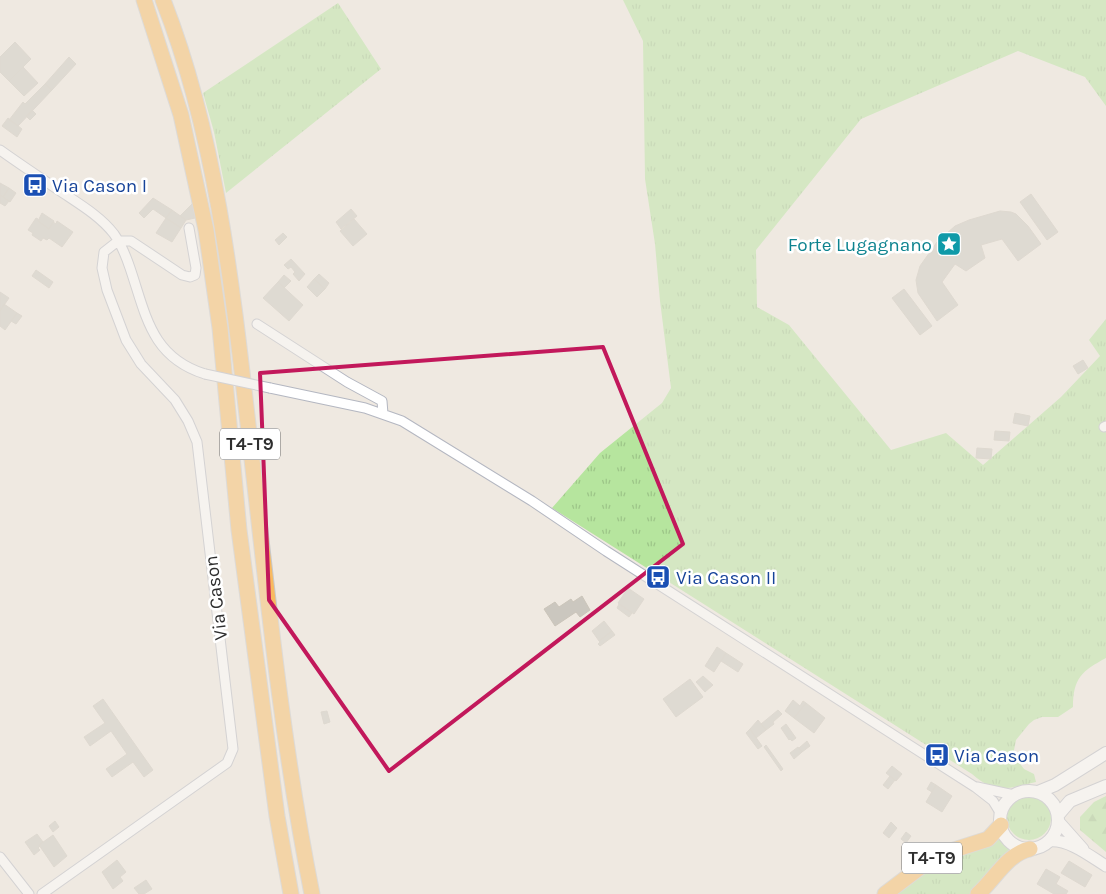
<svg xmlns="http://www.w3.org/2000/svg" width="1106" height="894" font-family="Karla,sans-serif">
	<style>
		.grass { fill: url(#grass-tufts) }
		.forest { fill: url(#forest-firs) }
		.building { fill: #cbc7bf; stroke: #cbc5ba }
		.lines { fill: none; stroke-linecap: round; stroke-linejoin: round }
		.minor-casing { stroke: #b4b7c1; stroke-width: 11 }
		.tertiary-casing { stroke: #b4b7c1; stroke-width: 13 }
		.secondary-casing { stroke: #b4b7c1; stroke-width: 14 }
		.trunk-casing { stroke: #c9c9c9; stroke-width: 17 }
		.minor { stroke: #fff; stroke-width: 9 }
		.tertiary { stroke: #fff; stroke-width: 11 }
		.secondary { stroke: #fff; stroke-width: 12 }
		.trunk { stroke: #f8ba60; stroke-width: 15 }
		.minor-bridge-casing { stroke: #b4b7c1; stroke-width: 11; stroke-linecap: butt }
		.minor-bridge { stroke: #fff; stroke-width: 9 }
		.marked { fill: none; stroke: #c2185b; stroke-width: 4; stroke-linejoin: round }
		.labels { text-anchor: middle; stroke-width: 5; stroke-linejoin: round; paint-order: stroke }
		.shield { fill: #fff; stroke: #6d6d6d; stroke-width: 1 }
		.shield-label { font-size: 18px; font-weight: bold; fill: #2e2e2e }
		.transit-label { font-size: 19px; fill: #164399; stroke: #fff; text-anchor: start }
		.culture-label { font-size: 19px; fill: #0d838f; stroke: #fff; text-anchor: end }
		.street-label { font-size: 19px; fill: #2e2e2e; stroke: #fff }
	</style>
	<defs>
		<pattern id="grass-tufts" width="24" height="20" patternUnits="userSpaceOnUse" patternTransform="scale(1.25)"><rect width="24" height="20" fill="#b6e59e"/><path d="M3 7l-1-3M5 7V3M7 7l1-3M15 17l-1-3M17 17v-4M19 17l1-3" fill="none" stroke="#9dc588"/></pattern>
		<pattern id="forest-firs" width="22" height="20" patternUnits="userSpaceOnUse" patternTransform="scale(1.25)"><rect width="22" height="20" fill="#b6e59e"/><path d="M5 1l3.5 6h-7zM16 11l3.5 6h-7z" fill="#9dc588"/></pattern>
	</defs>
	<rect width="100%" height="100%" fill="#efe9e1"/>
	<path class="grass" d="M623,0h483v106l-21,-29 -67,-26 -157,68 -105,131 1,57 32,18 102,125 55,-17 37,32 78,-68 39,-41 -11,-16 17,-21v339c-24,13 -33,20 -33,49l-15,10h-16l-8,3 -5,4 -13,16 -2,10 4,11 6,8 10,5 2,8c-28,6 -40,13 -64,-8l-420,-266 48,-55 62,-50 9,-15 -11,-87 -5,-57 -10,-65 -2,-138z
		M338,3l43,66 -155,124 -12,-61 -11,-39z
		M1007 818a22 22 0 1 1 44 0a22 22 0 1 1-44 0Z
		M998,834l15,15 -35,39 -8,6h-77l31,-25z"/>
	<path class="forest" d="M1106,796v56l-26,-22v-13l14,-15z"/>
	<path class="building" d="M15,42l16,17 -22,22 -9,-9v-15z
		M69,57l7,7 -24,26 -7,-6z
		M23,67l15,16 -14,13 -15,-15z
		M45,84l7,6 -34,36 -9,-6 14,-18 2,2z
		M32,110l4,4 -6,6 -4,-4z
		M8,118l14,11 -5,8 -15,-11z
		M0,183l9,5 -6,9 -3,-2z
		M9,188l7,5 -6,9 -7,-5z
		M1031,194l27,38 -11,8 -27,-38z
		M0,195l9,6 -4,5 -5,-3z
		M153,198l19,12 -6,8 -13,-9 -9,9 -5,-5z
		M192,204l3,14 -9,2 -6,-4z
		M351,209l6,7 -16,13 -5,-7z
		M172,210l14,10 -5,8 -15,-10z
		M1000,211l11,1 5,2 12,12 13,18 -23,17 -16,-22 -21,6 4,13 -19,13 -11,-7 -13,18 16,23 -21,16 -19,-28 -2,-13 4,-14 17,-24 18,-16 14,-6z
		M42,213l12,8 -5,8 -11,-8z
		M36,218l2,1v2l11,8 4,-7 3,2 1,-3 16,11 -11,15 -13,-9 -2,2 -4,-2 -2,3 -9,-6 1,-2 -5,-3z
		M166,218l15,10 -9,14 -16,-9z
		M354,219l13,15 -14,12 -13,-15z
		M283,233l4,4 -8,8 -4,-5z
		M291,259l14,15 -6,7 -6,-7 2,-2 -4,-5 -3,2 -4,-4z
		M36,270l17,12 -4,6 -17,-12z
		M319,274l10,9 -4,6 -11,-10z
		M284,275l7,6 -7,7 -6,-6z
		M314,279l11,10 -8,8 -10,-10z
		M278,282l25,23 -14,16 -26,-23z
		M904,289l28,37 -12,9 -28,-37z
		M0,292l9,6 -9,13z
		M4,304l13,9 -12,17 -5,-4v-15z
		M17,313l5,3 -6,8 -5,-3z
		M1083,360l5,8 -10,6 -5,-8z
		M1015,413l15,3 -2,10 -15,-3z
		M995,431l15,1 -1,9 -15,-1z
		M977,448l15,1 -1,10 -15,-1z
		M628,588l16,11 -10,15 -16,-11z
		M582,596l8,14 -10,7 -4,-5 -21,14 -11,-17 11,-7 4,5 12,-8 2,3z
		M619,604l13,9 -3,4 -12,-9z
		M604,621l8,10 -13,10 -7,-10z
		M612,631l3,4 -15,11 -2,-2 2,-2 -1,-1z
		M717,647l9,6 -12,19 -9,-6z
		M726,653l17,11 -5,8 -17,-11z
		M703,676l10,9 -8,7 -9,-10z
		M690,679l13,18 -27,20 -13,-18z
		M103,699l50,71 -9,7 -11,-15 -21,15 -6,-8 21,-15 -16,-23 -21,15 -6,-9 21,-14 -12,-17z
		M793,700l7,6 3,-5 3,2 -12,15 -9,-7z
		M806,703l19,15 -11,15 -20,-15z
		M778,710l4,4 -9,8 1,2 -8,6 -5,-6z
		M327,711l3,11 -6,2 -3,-12z
		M758,720l8,10 -10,8 -6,-9z
		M786,724l10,14 -4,3 -2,-2 -1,1 -8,-12z
		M750,729l12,17 -4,3 -12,-16z
		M807,741l3,5 -8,6 -3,-4z
		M766,745l17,24 -2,2 -17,-24z
		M798,747l4,5 -8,7 -4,-6z
		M892,766l10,8 -6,7 -10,-8z
		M890,776l5,4 -7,9 -5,-4z
		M931,782l5,3 -4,7 -5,-3z
		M936,785l16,11 -10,16 -16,-10z
		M55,821l4,6 -6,5 -4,-6z
		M891,822l6,6 -8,10 -6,-5z
		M906,832l5,4 -5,7 -5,-4z
		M37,834l6,8 -4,3 1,1 -2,2 2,2 -6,5 -9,-13z
		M53,835l14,21 -13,11 -15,-22z
		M117,860l9,12 -6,5 3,4 -10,8 -11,-17z
		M1069,861l23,14 -7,12 -24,-14z
		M1046,869l14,8 -4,7 12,7 -2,3h-12l-17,-10z
		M146,880l6,9 -8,5h-5l-5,-6z"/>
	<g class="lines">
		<defs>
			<path id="minor" d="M0,150c21,15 42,29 63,43 18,12 38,24 51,41 7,10 12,22 16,34 16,47 21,89 75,106
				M257,324l90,58 35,19 1,13
				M270,388l95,20 37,13 130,80 74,50 369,236 18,14 8,13
				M1104,427l2,-1
				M977,787l37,8
				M0,857l29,37
				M42,894l185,-131 6,-14 -36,-307 -9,-21 -13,-21 -34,-36 -15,-24 -19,-50 -5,-22 2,-16 14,-11h13l51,34 8,2 5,-2 1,-7 -7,-40"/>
			<path id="tertiary" d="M1059,822l24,27
				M1049,841c20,-2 41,15 57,25"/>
			<path id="secondary" d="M1000 820a29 29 0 1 1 58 0a29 29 0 1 1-58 0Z
				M1038,792l17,-7 51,-32
				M1058,815l12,-14 36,-15"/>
			<path id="trunk" d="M144,0l37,115 25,115 14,98 19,202 38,286 14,78
				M163,0c52,132 69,283 85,424 18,157 33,315 64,470
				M885,894l50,-38 53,-17 13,-14
				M978,894c16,-14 30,-41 52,-45"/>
		</defs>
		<use href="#minor" class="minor-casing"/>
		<use href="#tertiary" class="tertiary-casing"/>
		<use href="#secondary" class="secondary-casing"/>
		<use href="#trunk" class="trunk-casing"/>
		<use href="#minor" class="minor"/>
		<use href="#tertiary" class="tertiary"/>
		<use href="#secondary" class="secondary"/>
		<use href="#trunk" class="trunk"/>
		<defs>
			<path id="minor-bridge" d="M205,374l65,14"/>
		</defs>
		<use href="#minor-bridge" class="minor-bridge-casing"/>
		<use href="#minor-bridge" class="minor-bridge"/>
	</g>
	<path d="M0 0H1106V894H0ZM603,347l80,197 -294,227 -120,-171 -9,-227z" fill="#efe9e1" fill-opacity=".55" fill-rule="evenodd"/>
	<path class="marked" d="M603,347l80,197 -294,227 -120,-171 -9,-227z"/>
	<defs>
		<symbol id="bus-square" viewBox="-11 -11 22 22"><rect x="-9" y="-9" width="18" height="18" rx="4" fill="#1a4fb4" stroke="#fff"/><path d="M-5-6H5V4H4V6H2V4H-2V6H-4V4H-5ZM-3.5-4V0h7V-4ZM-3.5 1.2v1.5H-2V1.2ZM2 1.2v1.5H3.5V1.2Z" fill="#fff"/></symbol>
		<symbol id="sight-square" viewBox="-11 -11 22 22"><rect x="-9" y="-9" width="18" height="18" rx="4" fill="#0f9aa8" stroke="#fff"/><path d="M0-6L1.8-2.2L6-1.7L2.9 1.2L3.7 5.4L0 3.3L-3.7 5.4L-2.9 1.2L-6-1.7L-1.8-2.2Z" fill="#fff"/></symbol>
	</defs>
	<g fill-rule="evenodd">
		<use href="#bus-square" x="21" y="171" width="28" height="28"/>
		<use href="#sight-square" x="935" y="230" width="28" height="28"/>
		<use href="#bus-square" x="644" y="563" width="28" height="28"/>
		<use href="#bus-square" x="923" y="741" width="28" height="28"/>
	</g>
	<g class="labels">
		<g class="shield">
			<rect x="220" y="428.5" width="60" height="31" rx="4"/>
			<rect x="902" y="842.5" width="60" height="31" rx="4"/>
		</g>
		<g class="shield-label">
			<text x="250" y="450">T4-T9</text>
			<text x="932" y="864">T4-T9</text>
		</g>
		<g class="transit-label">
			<text x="52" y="192">Via Cason I</text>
			<text x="676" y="584">Via Cason II</text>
			<text x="954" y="762">Via Cason</text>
		</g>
		<g class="culture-label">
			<text x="932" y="251">Forte Lugagnano</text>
		</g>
		<g class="street-label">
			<text transform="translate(215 598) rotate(-97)" y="7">Via Cason</text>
		</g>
	</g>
</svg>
